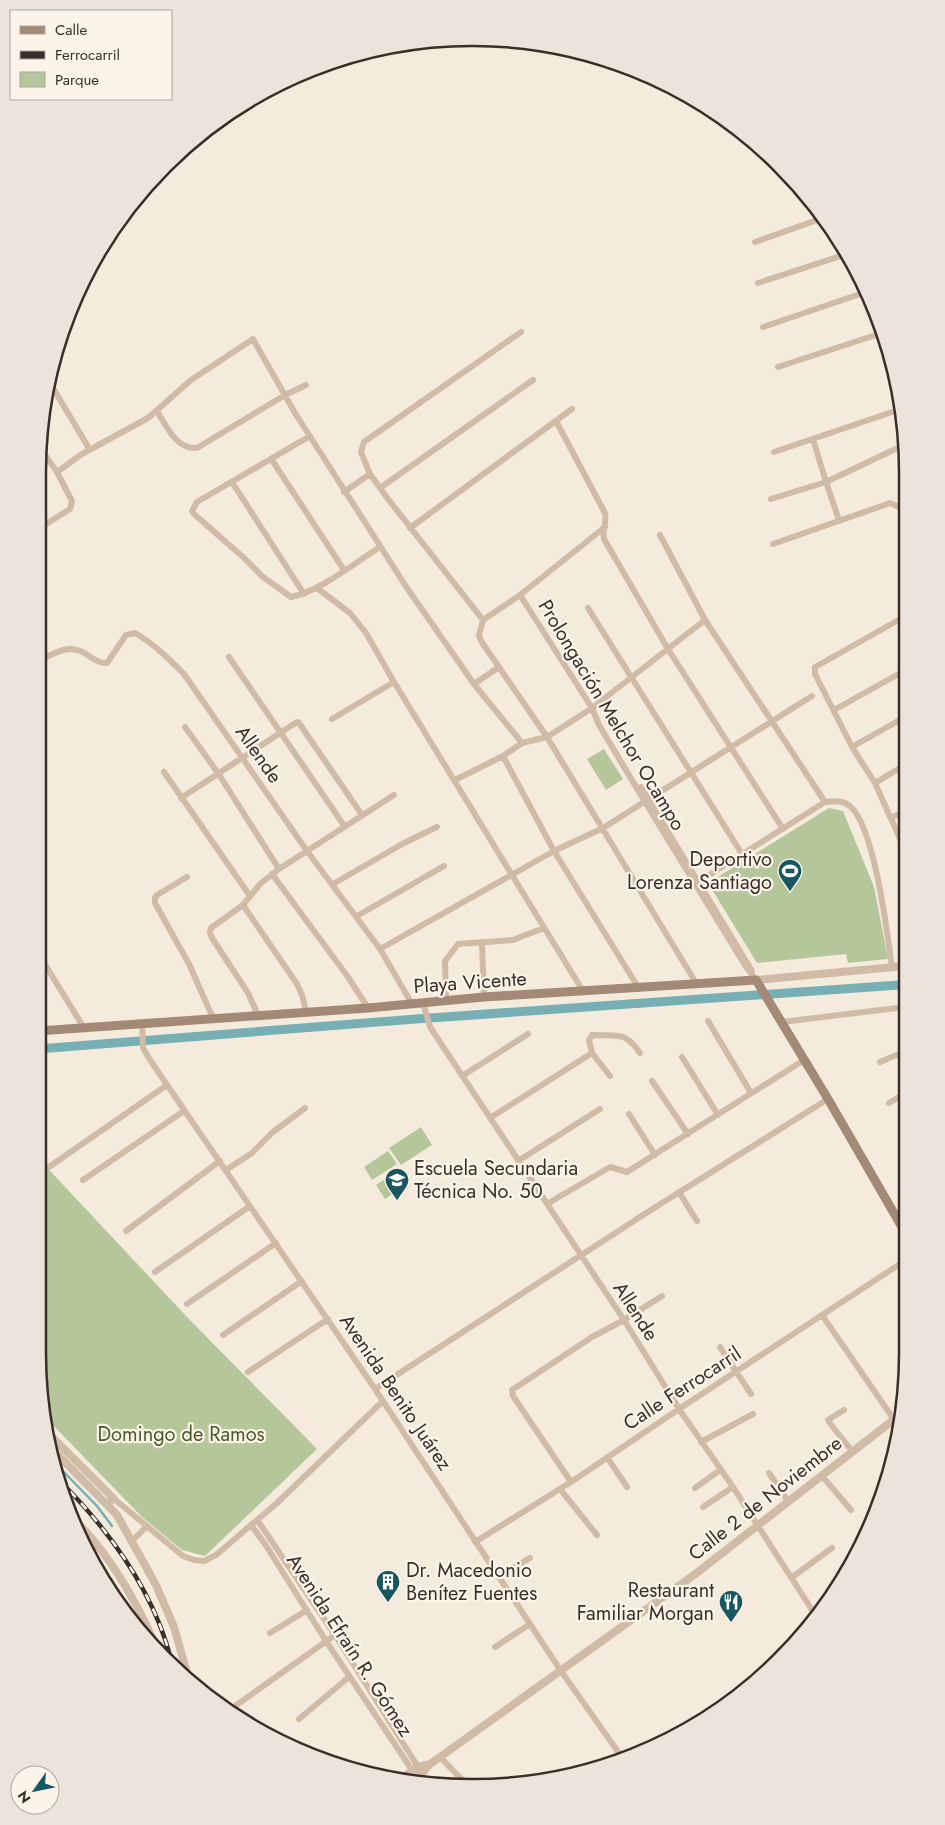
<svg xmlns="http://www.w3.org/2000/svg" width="945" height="1825" font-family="Jost,sans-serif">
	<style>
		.green { fill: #b4c69a }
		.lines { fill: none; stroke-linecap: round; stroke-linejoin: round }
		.stream { stroke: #77afb5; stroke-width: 2.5 }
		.canal { stroke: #77afb5; stroke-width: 9 }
		.minor { stroke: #cfbba6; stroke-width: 6 }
		.tertiary { stroke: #cfbba6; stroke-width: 8 }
		.secondary { stroke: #a38a77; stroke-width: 9 }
		.rail-casing { stroke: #3a2f28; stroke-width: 4.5 }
		.rail { stroke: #fcf4e9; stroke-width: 2.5; stroke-dasharray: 8; stroke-linecap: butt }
		.labels { text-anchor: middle; stroke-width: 4.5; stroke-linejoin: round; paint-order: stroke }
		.street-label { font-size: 20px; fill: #3a2f28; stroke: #fcf4e9 }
		.poi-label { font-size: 20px; fill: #3a2f28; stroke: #fcf4e9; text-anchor: end }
		.park-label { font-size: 20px; fill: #455b28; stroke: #fcf4e9 }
		.rim { fill: none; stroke: #3a2f28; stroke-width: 2.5 }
	</style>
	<rect width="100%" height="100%" fill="#f5ebdc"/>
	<path class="green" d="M604,749l19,30 -17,11 -19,-31z
		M829,808l14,3 31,76 14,72 -40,4 -2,-9 -89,9 -49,-80z
		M421,1127l11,18 -31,20 -12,-17z
		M388,1151l9,13 -25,16 -8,-13z
		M38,1158l149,159 130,132 -112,107 -23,-6 -40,-33 -93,-96 -11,-69z
		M400,1169l9,14 -24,16 -9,-14z
		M99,1564l36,51 -6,4 -1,-1z"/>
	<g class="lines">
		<path class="stream" d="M56,1464l41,42 15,20"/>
		<path class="canal" d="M38,1049l378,-30 483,-34"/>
		<path class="minor" d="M755,242l68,-24
			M758,283l89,-29
			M865,289l16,44 23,89
			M763,327l103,-35
			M521,332l-157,110 -3,10 9,22 18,25 95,121 -4,15 2,6 66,96 149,246
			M778,367l104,-34
			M53,388l37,62
			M157,411c9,15 20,39 40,37l88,-53 21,-10
			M556,421l49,92c2,9 -3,17 -1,26l64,110 115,180
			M310,436l-113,66 -5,9 2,3 49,43 20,20 28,20c31,-7 62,-33 89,-50
			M774,452l127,-43
			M272,460l72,110
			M57,472l25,-18 66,-36 43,-38 62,-41 42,74 112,175 67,96 48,59
			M232,482l72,112
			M380,488l153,-108
			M344,492l26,-18
			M771,499l55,-17 -13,-43
			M839,520l-13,-38 78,-37
			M410,528l162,-119
			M38,529l32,-20 2,-8 -15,-29 -19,-27
			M660,535l45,85 120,182
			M773,544l117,-41 11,5 3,4
			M317,588l33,25 16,20 28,49 189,309
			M520,595l72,113 7,17 46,77 101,165 10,13
			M588,608l154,246
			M904,617l-89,50v7l37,73 23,36 30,67
			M483,620l37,-25 85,-68
			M229,657l116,170
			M38,661c20,-9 31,-19 51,-5 6,4 10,7 18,7l19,-28 9,-2c19,11 33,25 49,41l123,177 73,98 32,55
			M474,684l25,-17
			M834,710l70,-39
			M332,719l62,-37
			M185,727l33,46 61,96
			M852,747l53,-30
			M503,756l51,95 84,136
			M164,772l86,124
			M455,780l48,-24 19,-13 25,-6 45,-29 113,-88
			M875,783l30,-18
			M641,787l111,184
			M181,798l116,-76 2,1 63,92
			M891,818l14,-7
			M272,874l76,103 20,31
			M187,877l-30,18 -2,3v5l34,61 24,54
			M333,884l71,-41 33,-16
			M695,884l130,-82c9,-1 19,-2 26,5 24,23 36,125 41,160
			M243,905l54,79 5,11 4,16
			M357,916l87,-50
			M482,943l2,54
			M380,949l174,-98 49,-23 209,-132
			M38,953l46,75
			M38,972l11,-1
			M446,1001l-1,-40 13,-17 55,-4 31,-12
			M423,1003l7,24 194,293 55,89 54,78 81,126
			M258,1015l-10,-22 -36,-55 -2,-5 1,-5 32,-23 17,-21 19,-15 115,-74
			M708,1021l43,72
			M782,1022l123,-15
			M142,1023l1,25 7,12 225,329 186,282 60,85
			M682,1057l36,58
			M880,1062l26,-11
			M462,1076l66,-42
			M610,1076l-18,-23 -3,-13 3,-5c25,1 33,-4 48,18
			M652,1081l36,53
			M889,1103l17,-10
			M629,1114l26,41
			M490,1118l102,-65
			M518,1161l82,-52
			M49,1167l118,-82
			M226,1170l26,-17 21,-21 32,-24
			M83,1180l101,-69
			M679,1192l18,29
			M547,1204l63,-37 17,5 177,-112
			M126,1231l94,-70
			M155,1272l95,-66
			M187,1304l89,-61
			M822,1315l77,112
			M223,1335l79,-54
			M720,1347l31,47
			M248,1372l80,-53
			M375,1389l268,-174 185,-116
			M844,1410l-16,10 1,2 23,29
			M701,1442l52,-28
			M607,1457l20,30
			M769,1473l19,28
			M822,1476l29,34
			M571,1482l-58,-86 -1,-6 80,-53 32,-17 38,-24
			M695,1488l25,-18
			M560,1489l37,46
			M113,1498l70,58 11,4 10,1 12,-6 61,-52 106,-102
			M703,1507l30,-20
			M258,1521l77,114 85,135
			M251,1525l14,19 61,97 86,129
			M132,1541l15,-15
			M475,1542l96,-60 108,-73 227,-149
			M498,1577l32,-19
			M791,1578l41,-30
			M134,1624l9,-7
			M270,1633l37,-23
			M495,1647l35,-23
			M228,1711l107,-76
			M299,1719l50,-42
			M440,1757l28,29"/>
		<path class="tertiary" d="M756,980l149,-14
			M51,1436l62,62 -6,7
			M54,1451l63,64 39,70 18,42 13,46
			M77,1522c33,34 58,77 77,120
			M400,1779l18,-12 12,-3 10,-7 254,-182 207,-161
			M411,1781l11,-8 8,-9"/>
		<path class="secondary" d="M38,1031l330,-23 116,-11 272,-17 72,119 78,135"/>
		<defs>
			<path id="rail" d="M59,1480c50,50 94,110 112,179"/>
		</defs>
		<use href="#rail" class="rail-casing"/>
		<use href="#rail" class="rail"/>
	</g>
	<defs>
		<symbol id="stadium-pin" viewBox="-11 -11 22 30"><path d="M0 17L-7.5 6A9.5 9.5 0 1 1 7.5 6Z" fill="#185761" stroke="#fcf4e9"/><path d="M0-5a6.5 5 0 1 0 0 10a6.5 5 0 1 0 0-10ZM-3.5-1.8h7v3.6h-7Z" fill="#fff"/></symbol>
		<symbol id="school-pin" viewBox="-11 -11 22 30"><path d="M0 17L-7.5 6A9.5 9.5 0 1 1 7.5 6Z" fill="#185761" stroke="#fcf4e9"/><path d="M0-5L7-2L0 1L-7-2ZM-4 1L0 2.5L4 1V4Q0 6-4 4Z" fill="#fff"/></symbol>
		<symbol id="building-pin" viewBox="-11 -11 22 30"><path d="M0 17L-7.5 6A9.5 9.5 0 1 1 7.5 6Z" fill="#185761" stroke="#fcf4e9"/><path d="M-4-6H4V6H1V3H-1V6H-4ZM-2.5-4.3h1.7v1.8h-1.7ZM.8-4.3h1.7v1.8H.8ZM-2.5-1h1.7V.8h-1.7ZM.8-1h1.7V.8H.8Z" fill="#fff"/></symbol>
		<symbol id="restaurant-pin" viewBox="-11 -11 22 30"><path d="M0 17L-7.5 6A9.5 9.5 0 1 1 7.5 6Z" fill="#185761" stroke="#fcf4e9"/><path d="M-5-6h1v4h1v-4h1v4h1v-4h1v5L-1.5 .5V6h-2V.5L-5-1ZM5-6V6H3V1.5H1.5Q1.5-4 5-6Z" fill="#fff"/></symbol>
	</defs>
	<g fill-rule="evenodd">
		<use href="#stadium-pin" x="776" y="857" width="28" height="38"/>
		<use href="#school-pin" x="383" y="1166" width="28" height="38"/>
		<use href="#building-pin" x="374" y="1568" width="28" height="38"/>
		<use href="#restaurant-pin" x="717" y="1588" width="28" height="38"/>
	</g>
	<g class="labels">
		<g class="street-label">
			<text transform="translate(612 715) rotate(59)" y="7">Prolongación Melchor Ocampo</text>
			<text transform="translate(259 754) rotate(55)" y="7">Allende</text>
			<text transform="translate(470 982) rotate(-4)" y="7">Playa Vicente</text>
			<text transform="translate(636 1311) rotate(57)" y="7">Allende</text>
			<text transform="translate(682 1388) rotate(-33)" y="7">Calle Ferrocarril</text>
			<text transform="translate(396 1392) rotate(56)" y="7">Avenida Benito Juárez</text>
			<text transform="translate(765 1498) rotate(-38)" y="7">Calle 2 de Noviembre</text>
			<text transform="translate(350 1645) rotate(57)" y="7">Avenida Efraín R. Gómez</text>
		</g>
		<g class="poi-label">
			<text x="772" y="866">Deportivo<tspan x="772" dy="23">Lorenza Santiago</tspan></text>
			<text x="414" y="1175" text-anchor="start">Escuela Secundaria<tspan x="414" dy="23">Técnica No. 50</tspan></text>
			<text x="406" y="1577" text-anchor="start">Dr. Macedonio<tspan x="406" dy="23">Benítez Fuentes</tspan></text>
			<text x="714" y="1597">Restaurant<tspan x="714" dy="23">Familiar Morgan</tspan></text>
		</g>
		<g class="park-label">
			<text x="181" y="1441">Domingo de Ramos</text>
		</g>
	</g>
	<path d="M0 0H945V1825H0ZM472 46H473A426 426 0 0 1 899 472V1353A426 426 0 0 1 473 1779H472A426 426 0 0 1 46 1353V472A426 426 0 0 1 472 46Z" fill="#ece4da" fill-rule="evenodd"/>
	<path class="rim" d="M472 46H473A426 426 0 0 1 899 472V1353A426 426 0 0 1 473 1779H472A426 426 0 0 1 46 1353V472A426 426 0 0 1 472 46Z"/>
	<rect x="10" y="10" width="162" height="90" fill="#fcf4e9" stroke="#aea59c"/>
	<rect x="20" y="26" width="25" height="8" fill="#a38a77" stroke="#aea59c"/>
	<text x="55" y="35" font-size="15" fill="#3a2f28">Calle</text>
	<rect x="20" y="51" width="25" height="8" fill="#3a2f28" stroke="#aea59c"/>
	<text x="55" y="60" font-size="15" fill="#3a2f28">Ferrocarril</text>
	<rect x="20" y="72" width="25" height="15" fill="#b4c69a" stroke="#aea59c"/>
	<text x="55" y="85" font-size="15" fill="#3a2f28">Parque</text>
	<g transform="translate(35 1790) rotate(237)"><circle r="24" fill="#fcf4e9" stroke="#aea59c"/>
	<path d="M0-4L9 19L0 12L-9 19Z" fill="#185761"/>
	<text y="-8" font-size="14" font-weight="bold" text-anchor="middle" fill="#3a2f28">N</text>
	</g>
</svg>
